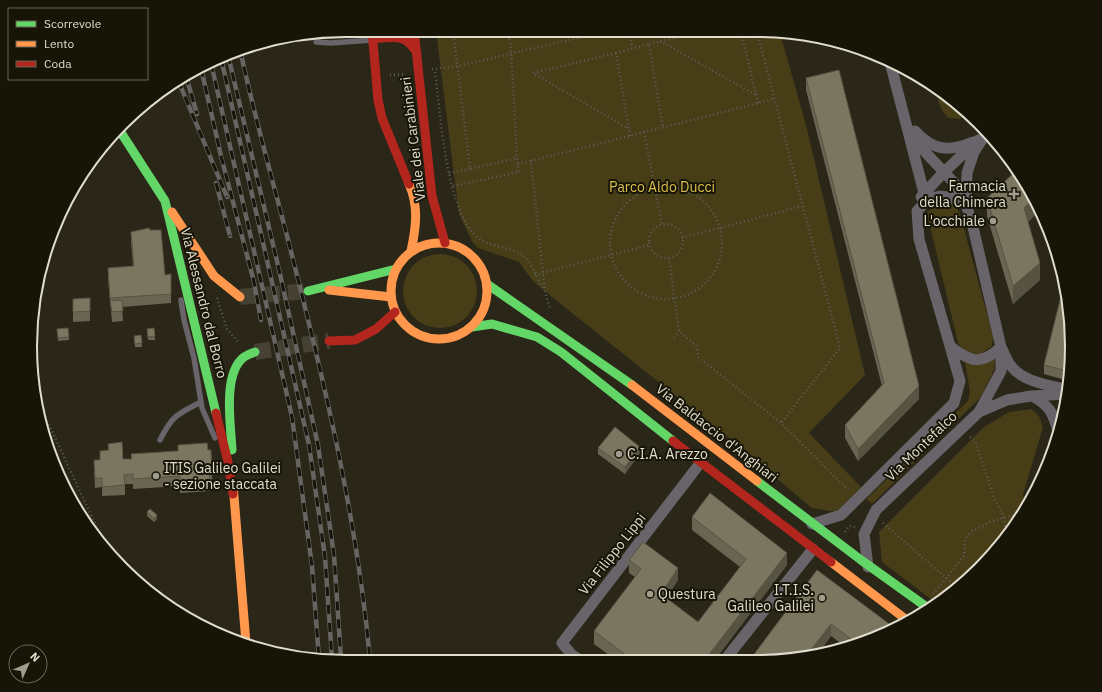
<svg xmlns="http://www.w3.org/2000/svg" width="1102" height="692" font-family="'IBM Plex Sans',sans-serif">
	<style>
		.green { fill: #473e18 }
		.lines { fill: none; stroke-linecap: round; stroke-linejoin: round }
		.secondary-tunnel { stroke: #454133; stroke-width: 16; stroke-dasharray: 16 8; stroke-linecap: butt }
		.path { stroke: #605c5a; stroke-width: 2.5; stroke-dasharray: 1 3; stroke-linecap: butt }
		.lane { stroke: #69636a; stroke-width: 5.5 }
		.street { stroke: #69636a; stroke-width: 11 }
		.fast { stroke: #63d668; stroke-width: 9 }
		.slow { stroke: #ff974d; stroke-width: 9 }
		.jam { stroke: #b3261e; stroke-width: 9 }
		.rail-casing { stroke: #676362; stroke-width: 4.5 }
		.rail { stroke: #171408; stroke-width: 3; stroke-dasharray: 9; stroke-linecap: butt }
		.wall { fill: #6a6553 }
		.shaded-wall { fill: #565343 }
		.building { fill: #7b7660; stroke: #565343 }
		.poi-dot { fill: #a19d8e; stroke: #171408; stroke-width: 1.5 }
		.labels { text-anchor: middle; stroke-width: 4; stroke-linejoin: round; paint-order: stroke }
		.street-label { font-size: 14px; fill: #e1ddcd; stroke: #171408 }
		.poi-label { font-size: 14px; fill: #e1ddcd; stroke: #171408; text-anchor: end }
		.park-label { font-size: 14px; fill: #dbc04c; stroke: #171408 }
		.rim { fill: none; stroke: #e1ddcd; stroke-width: 2 }
	</style>
	<rect width="100%" height="100%" fill="#2a2618"/>
	<path class="green" d="M436,31l344,2 26,92 59,250 -56,58 52,54 -25,25 -24,-4 -82,-69 -173,-138 -24,-20 -14,-19 -41,-14 -5,-5 -14,-29z
		M934,87l15,8 17,17 -6,7 -12,-1 -7,-9z
		M947,201l7,3 6,10 33,122 -1,10 -11,8 -14,-1 -9,-10 -31,-130 8,-8z
		M403 291a37 37 0 1 1 74 0a37 37 0 1 1-74 0Z
		M996,357l-2,13 -14,28 -108,106 -6,-5 102,-98 2,-9 -5,-30c13,5 19,3 31,-5z
		M1032,409l7,7 4,11 -20,68 3,12 -19,32 -43,45 -28,19 -54,-41 -3,-30 105,-105 25,-15z"/>
	<g class="lines">
		<path class="secondary-tunnel" d="M240,297l68,-6
			M255,352l74,-11"/>
		<path class="path" d="M508,31l3,18 6,109
			M630,32l2,16
			M741,32l17,71
			M757,32l83,316 -59,75
			M660,41l96,54
			M649,44l50,-12
			M616,53l-83,20 96,56
			M432,69l26,-3 145,-34
			M435,72c6,43 10,131 39,162 13,15 37,10 52,24 7,7 12,22 18,32
			M390,75l15,-1
			M644,132l18,93
			M630,136l-14,-83 33,-9 14,84
			M531,161l243,-62
			M518,164l13,-3 14,131 5,17
			M449,173l21,-4
			M453,186l66,-14 -2,-14 -47,11 -17,-138
			M610 243a56 56 0 1 1 112 0a56 56 0 1 1-112 0Z
			M649 241a17 17 0 1 1 34 0a17 17 0 1 1-34 0Z
			M682,238l120,-32
			M669,258l10,73 18,16 1,10 83,66 67,67
			M535,275l114,-30
			M217,298l10,31 12,14
			M674,338l5,-7
			M37,399l67,144
			M970,437l5,4 20,59 7,12 6,25
			M883,523l69,60 8,4
			M845,532l4,-6 6,1
			M933,594l31,-38 1,-17 6,-7 19,-10 33,-10"/>
		<path class="lane" d="M316,42l15,1 41,-3
			M181,300l3,20 10,38 8,50 13,30
			M160,440c12,-24 17,-26 41,-38
			M1034,495l17,-40"/>
		<path class="street" d="M890,62l34,131
			M915,131c18,20 34,21 58,11
			M911,137l46,49 8,18
			M921,197l22,-24 35,-33
			M966,204c-21,-11 -33,-12 -49,7l2,28 31,107c20,16 31,20 51,1l-28,-120 -7,-23 1,-31 7,-21 13,-20
			M1002,349c3,6 5,12 9,17 12,16 38,19 56,24
			M1032,396c19,10 21,18 27,38
			M979,412l28,-12 24,-4 36,-2
			M812,524l29,-9 113,-112 6,-22 -10,-35
			M868,567l-4,-33 12,-24 103,-98 22,-41v-24
			M580,660l-8,-5 -10,-12 139,-181
			M724,661l89,-112"/>
		<path class="fast" d="M120,131l45,70 51,212
			M487,284l145,101
			M308,291l88,-22
			M472,327l20,-3 45,13 24,15 112,89
			M232,450c-1,-24 -10,-76 12,-93 3,-2 8,-4 11,-5
			M757,481l104,79 67,48"/>
		<path class="slow" d="M409,184c10,22 7,44 2,67
			M172,212l42,64 26,21
			M391 291a48 48 0 1 1 96 0a48 48 0 1 1-96 0Z
			M329,290l62,7
			M632,385l125,96
			M233,484l13,159
			M831,562l77,59"/>
		<path class="jam" d="M372,30l6,70 4,18 27,66
			M414,30l18,166 13,47
			M373,39c20,-2 32,-6 44,14
			M329,341l26,-1 21,-11 19,-17
			M216,413l12,49 5,32
			M673,441l158,121"/>
		<defs>
			<path id="rail" d="M240,49c13,62 30,122 46,183 36,140 71,283 84,428
				M228,55l52,219 38,171 16,110 7,104
				M221,58l88,387 16,112 7,102
				M211,63l81,354 20,149 7,93
				M201,68l20,88 33,126 7,38
				M186,76l11,38
				M178,80l49,117
				M216,183l14,53"/>
		</defs>
		<use href="#rail" class="rail-casing"/>
		<use href="#rail" class="rail"/>
	</g>
	<path class="wall" d="M806,78l113,321 -61,62 -13,-23v-13l37,-39 -76,-296z
		M1030,188l10,22 -12,12 12,58 -27,24 -26,-88v-18z
		M131,232l34,43 6,19v9l-49,4 1,14 -11,1 -4,-44v-10l25,-2 -2,-24z
		M90,298v23l-17,1v-23z
		M154,328l1,12h-7l-1,-11z
		M57,329l12,8v3l-11,1z
		M141,335l1,12h-7l-1,-8z
		M1069,346l2,21 -2,14 -25,-7v-9z
		M108,444l15,15h8v-5l47,-3v-6l30,5 4,22v10h-2v9l-30,2v-7l-47,3v-5h-8v11l-23,1v-9l-7,1 -1,-28h6v-9l8,-1z
		M598,448l42,5 -15,21 -27,-20z
		M147,512l10,7 -3,3 -7,-6z
		M692,517l95,48 -73,96h-97l-23,-17v-13l41,-54 -6,-4v-13l49,20 -12,18 32,24 42,-55 -48,-37z
		M817,570l79,59 -49,19 -16,-12 -14,19 -40,6z"/>
	<path class="shaded-wall" d="M1034,198l6,12 -16,16v-18z
		M1040,263v17l-27,24v-18z
		M1070,333v8l-3,14v-9z
		M919,386v13l-61,62v-12z
		M640,447v6l-15,21v-7z
		M157,515v4l-3,3v-3z
		M787,553v12l-73,96h-10z
		M678,568v12l-17,27v-13z
		M831,624v12l-14,19 -11,1z"/>
	<path class="building" d="M839,70l80,316 -61,63 -13,-24 39,-42 -78,-305z
		M1017,170l13,18 4,10 -10,10 16,55 -27,23 -26,-88z
		M149,228l1,2h11l4,45 6,-1v20l-61,4 -2,-30 26,-2 -3,-34z
		M1062,292l5,2 2,11 1,28 -3,13 4,1v25l-27,-7z
		M90,298v13l-17,1v-13z
		M122,300l1,11 -11,1 -2,-11z
		M68,328l1,9 -11,1 -1,-9z
		M154,328l1,8 -7,1 -1,-8z
		M141,335l1,8 -7,1 -1,-8z
		M615,427l25,20 -15,20 -27,-19z
		M122,442l1,17h9l-1,-5 47,-3v-6l29,-2 1,7h3l1,22h-3l1,9 -30,2v-7l-47,3v-5l-9,1 1,10 -23,2v-9h-7l-1,-18h6v-9l9,-1 -1,-6z
		M710,493l77,60 -83,108h-70l-40,-30 47,-62 -12,-9 14,-18 35,26 -17,26 37,28 48,-63 -54,-42z
		M150,509l7,6 -3,4 -7,-7z
		M817,570l79,59 -38,15 -27,-20 -25,32 -29,5h-28z"/>
	<g class="poi-dot">
		<path d="M1012 188h4v4h4v4h-4v4h-4v-4h-4v-4h4z"/>
		<circle cx="993" cy="221" r="4"/>
		<circle cx="619" cy="454" r="4"/>
		<circle cx="156" cy="476" r="4"/>
		<circle cx="650" cy="594" r="4"/>
		<circle cx="822" cy="598" r="4"/>
	</g>
	<g class="labels">
		<g class="street-label">
			<text transform="translate(413 139) rotate(-97)" y="5">Viale dei Carabinieri</text>
			<text transform="translate(204 303) rotate(76)" y="5">Via Alessandro dal Borro</text>
			<text transform="translate(717 433) rotate(38)" y="5">Via Baldaccio d'Anghiari</text>
			<text transform="translate(921 446) rotate(-44)" y="5">Via Montefalco</text>
			<text transform="translate(612 554) rotate(-52)" y="5">Via Filippo Lippi</text>
		</g>
		<g class="poi-label">
			<text x="1006" y="191">Farmacia<tspan x="1006" dy="16">della Chimera</tspan></text>
			<text x="985" y="226">L'occhiale</text>
			<text x="627" y="459" text-anchor="start">C.I.A. Arezzo</text>
			<text x="164" y="473" text-anchor="start">ITIS Galileo Galilei<tspan x="164" dy="16">- sezione staccata</tspan></text>
			<text x="814" y="595">I.T.I.S.<tspan x="814" dy="16">Galileo Galilei</tspan></text>
			<text x="658" y="599" text-anchor="start">Questura</text>
		</g>
		<g class="park-label">
			<text x="662" y="192">Parco Aldo Ducci</text>
		</g>
	</g>
	<path d="M0 0H1102V692H0ZM346 37H756A309 309 0 0 1 1065 346V346A309 309 0 0 1 756 655H346A309 309 0 0 1 37 346V346A309 309 0 0 1 346 37Z" fill="#171408" fill-rule="evenodd"/>
	<path class="rim" d="M346 37H756A309 309 0 0 1 1065 346V346A309 309 0 0 1 756 655H346A309 309 0 0 1 37 346V346A309 309 0 0 1 346 37Z"/>
	<rect x="8" y="8" width="140" height="72" fill="#171408" stroke="#686457"/>
	<rect x="16" y="21" width="20" height="6" fill="#63d668" stroke="#686457"/>
	<text x="44" y="28" font-size="12" fill="#e1ddcd">Scorrevole</text>
	<rect x="16" y="41" width="20" height="6" fill="#ff974d" stroke="#686457"/>
	<text x="44" y="48" font-size="12" fill="#e1ddcd">Lento</text>
	<rect x="16" y="61" width="20" height="6" fill="#b3261e" stroke="#686457"/>
	<text x="44" y="68" font-size="12" fill="#e1ddcd">Coda</text>
	<g transform="translate(28 664) rotate(45)"><circle r="19" fill="#171408" stroke="#686457"/>
	<path d="M0-3L7 15L0 10L-7 15Z" fill="#a19d8e"/>
	<text y="-6" font-size="11" font-weight="bold" text-anchor="middle" fill="#e1ddcd">N</text>
	</g>
</svg>
